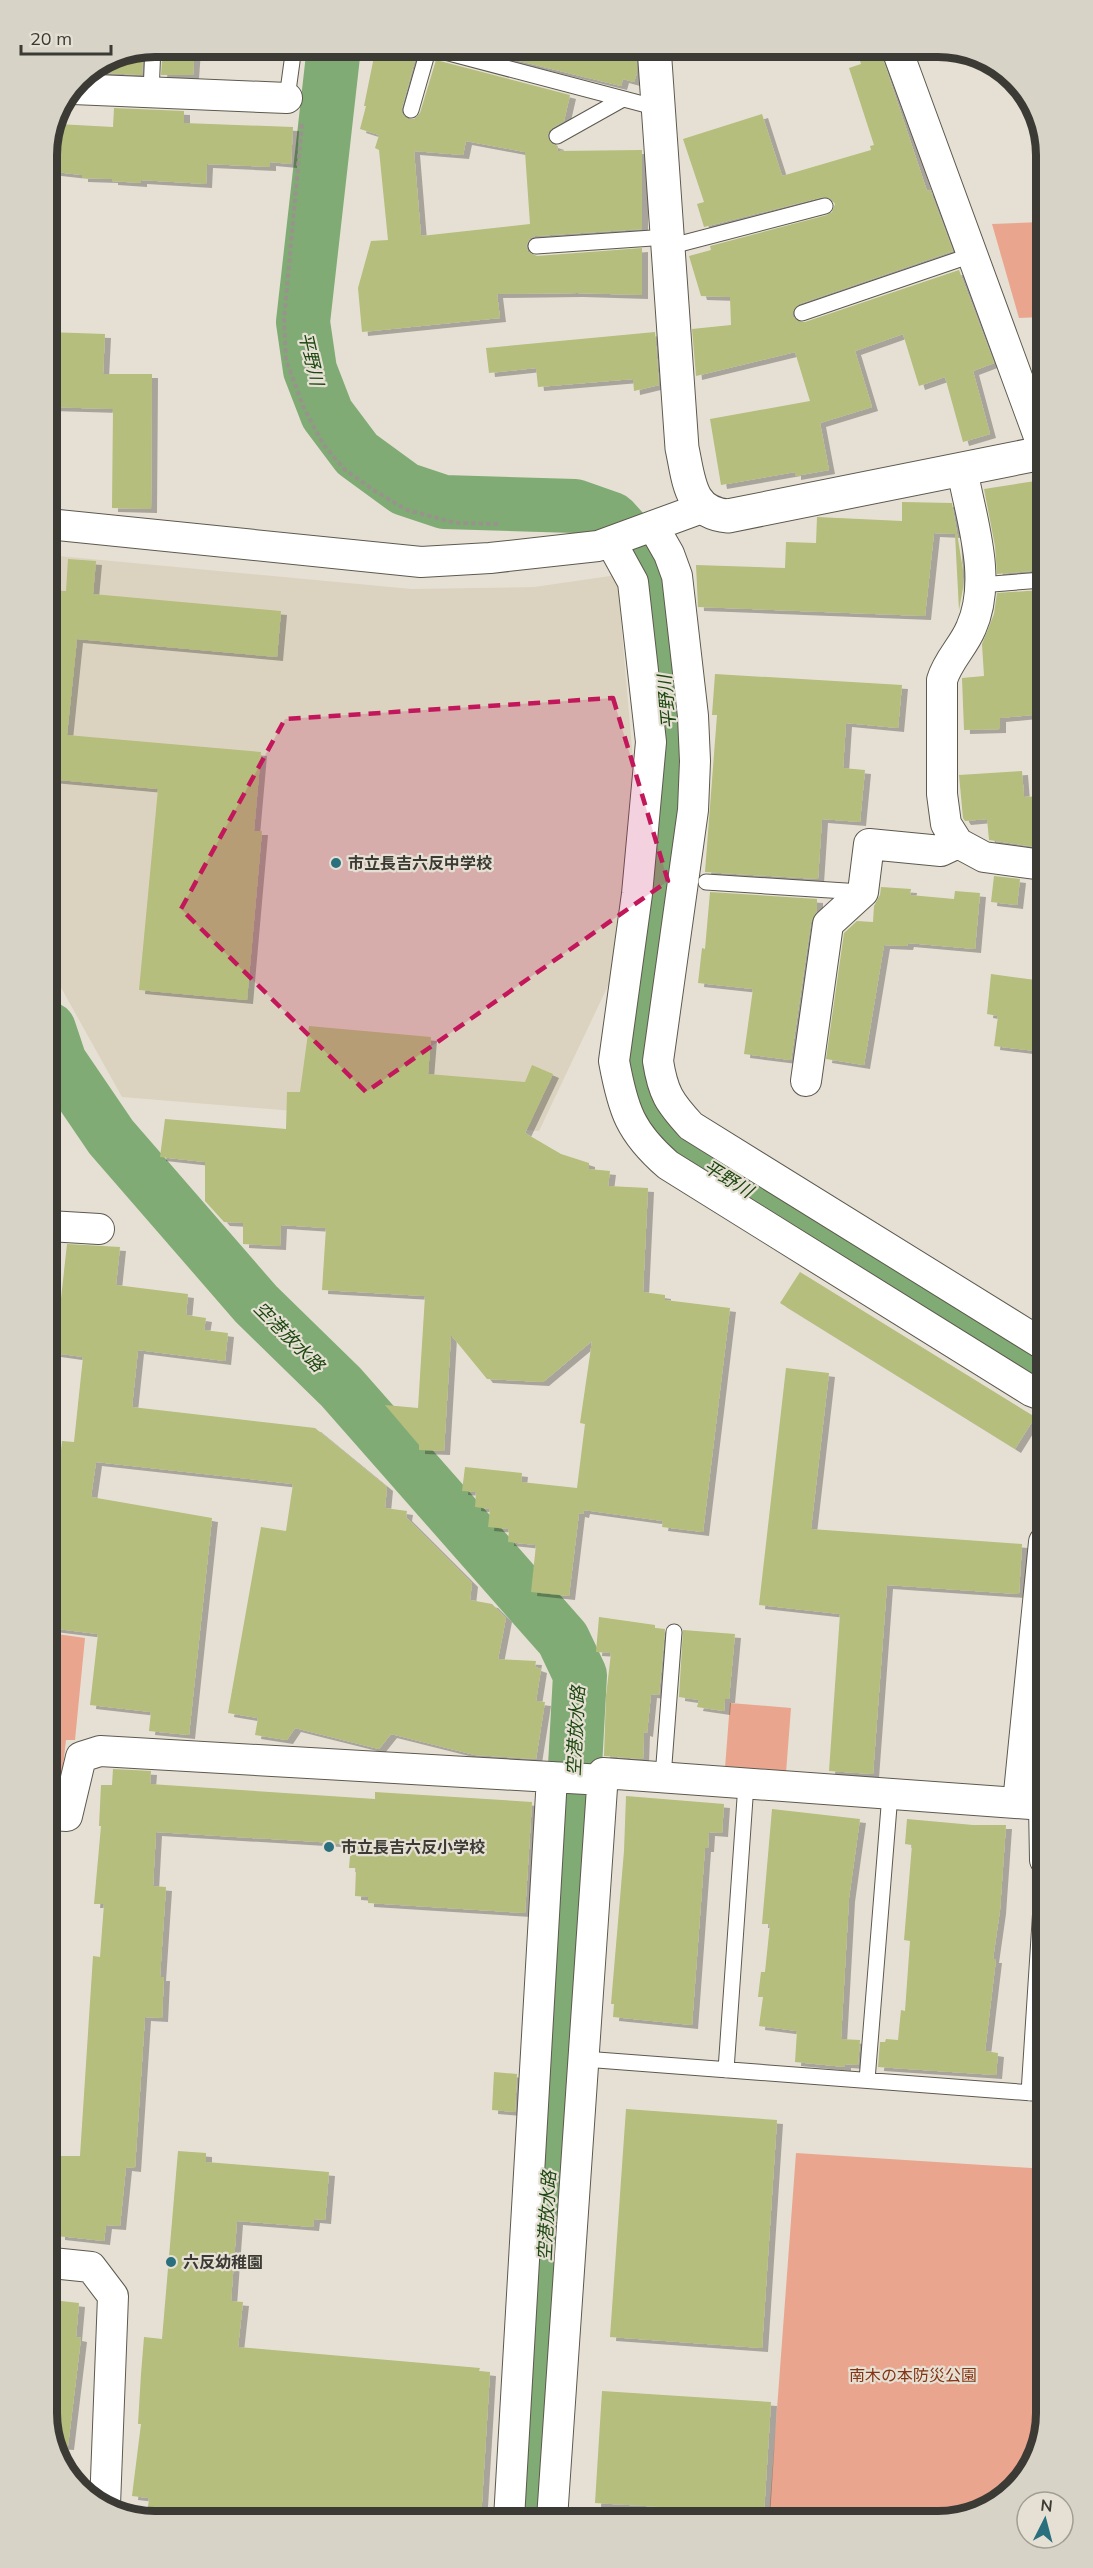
<svg xmlns="http://www.w3.org/2000/svg" width="1093" height="2568" font-family="Mulish,'Noto Sans JP',sans-serif">
	<style>
		.built { fill: #dbd3bf }
		.green { fill: #eaa58e }
		.lines { fill: none; stroke-linecap: round; stroke-linejoin: round }
		.river { stroke: #80ab75; stroke-width: 54 }
		.building { fill: #b5be7b; fill-rule: evenodd; filter: url(#shadow) }
		.service-casing { stroke: #5d594e; stroke-width: 17 }
		.minor-casing { stroke: #5d594e; stroke-width: 32 }
		.tertiary-casing { stroke: #5d594e; stroke-width: 35 }
		.path { stroke: #98948b; stroke-width: 4; stroke-dasharray: 4.5 3; stroke-linecap: butt }
		.service { stroke: #fff; stroke-width: 15 }
		.minor { stroke: #fff; stroke-width: 30 }
		.tertiary { stroke: #fff; stroke-width: 33 }
		.marked { fill: #c2185b; fill-opacity: 0.2; stroke: #c2185b; stroke-width: 4.5; stroke-dasharray: 12 8; stroke-linejoin: round }
		.poi-dot { fill: #296f7e; stroke: #e5e0d3; stroke-width: 2 }
		.labels { text-anchor: middle; stroke-width: 4.5; stroke-linejoin: round; paint-order: stroke }
		.poi-label { font-size: 16px; font-weight: bold; fill: #3c3a35; stroke: #e5e0d3; text-anchor: start }
		.park-label { font-size: 16px; fill: #853415; stroke: #e5e0d3 }
		.water-label { font-size: 18px; font-style: italic; fill: #1d4710; stroke: #e5e0d3 }
		.rim { fill: none; stroke: #3c3a35; stroke-width: 8 }
	</style>
	<defs>
		<filter id="shadow"><feDropShadow dx="6" dy="4" stdDeviation="0" flood-color="#0004"/></filter>
	</defs>
	<rect width="100%" height="100%" fill="#e5e0d3"/>
	<path class="built" d="M48,555l364,34 122,-2 83,-12 16,185 -18,211 -76,160 -417,-34 -73,-131z"/>
	<path class="green" d="M1041,222v95l-22,1 -27,-94z
		M50,1633l35,5 -10,102h-9l-6,53 -9,7z
		M730,1703l61,5 -5,65 -61,-5z
		M796,2153l250,16v244l-22,66 -51,37 -204,1z"/>
	<g class="lines">
		<path class="river" d="M334,47l-31,275 7,48 17,44 30,40 48,35 39,13 131,4 37,13 31,34 13,27 14,159 -1,60 -35,261 2,32 20,35 30,26 316,199 42,19
			M49,1029l11,33 51,75 145,167 85,83 222,252 17,36 -22,401 -29,443"/>
	</g>
	<path class="building" d="M163,46l32,1 -2,28h-32z
		M376,47l40,9 -14,52v5l6,6h6l6,-6 16,-53 134,35 -6,26 -12,7 -5,7 5,9 6,2 -1,5 85,-1v79l-107,7 -5,2 -4,8 2,6 9,4 105,-8v47l-65,-2 -80,1 3,24 -138,14 -4,-44 13,-47 17,-1 -9,-90 -4,-2 4,-13 -19,-6 6,-23h-2zM466,141l59,11 5,72 -109,12 -7,-85 49,4z
		M463,47h173l1,26 -3,9 -11,-3 -2,7z
		M856,47h23l48,144 3,-1 23,61 -154,53 -6,7v6l7,5h5l154,-52 35,93 -21,8 17,63 -27,8 -18,-65 -26,9 -16,-52 -48,17 17,56 -52,16 9,47 -34,6v-4l-74,13 -11,-66 100,-18 -15,-49 -99,24 -4,-47 39,-4 -1,-28 -29,-1 -12,-40 22,-6 -1,-4 117,-31 5,-3 3,-8 -4,-5 -8,-2 -119,30 -7,-23 7,-2 -21,-63 79,-25 20,62 89,-26 -1,-4 4,-1 -25,-77 12,-4z
		M143,49l-1,26 -55,-3 27,-17z
		M114,108l70,3v12l109,4 -2,37 -21,-2v5l-63,-3 -1,20 -65,-4v3l-29,-2v-2l-30,-1v-3l-35,-4v-23l11,-24 55,3z
		M47,332l58,2 -2,40h49l-1,135 -39,-1 1,-99 -66,-2z
		M655,332l4,53 -25,6 -1,-12 -95,8 -2,-19 -47,5 -3,-25z
		M1042,480v90l-45,4 -2,-28 -11,-57z
		M902,502l50,1 11,67v18l-4,22 -4,-76 -21,-1 -9,83 -227,-9 -2,-42 89,3 1,-26 30,1 1,-26 85,4z
		M68,559l28,2 -3,33 188,17 -4,46 -200,-18 -10,96 194,17 -7,79h8l-15,169 -108,-10 19,-201 -110,-10v-189l18,1z
		M1042,590v124l-42,4v11l-36,1 -2,-52 22,-2 -2,-32 12,-30 3,-21z
		M715,674l187,11 -4,43 -52,-5 -3,45 22,2 -5,52 -38,-3 -4,60 -113,-7 12,-157h-5z
		M1022,771l2,26 19,-1v52l-54,-8 -2,-21 -22,2 -2,-3 -4,-43z
		M994,876l26,3 -3,26 -26,-3z
		M881,887l30,2 -1,6 44,4 1,-8 25,2 -5,56 -67,-6 -1,3 -23,-1 -20,120 -38,-6 18,-126 13,-12 16,1 1,-16 6,-11z
		M710,892l107,7v12l-6,11 -20,138 -47,-6 9,-65 -55,-6 4,-35 3,1z
		M991,974l52,7v71l-49,-6 4,-30 -11,-2z
		M309,1026l122,11 -3,37 97,8 7,-17 21,9 -28,59 36,21 28,9v6l21,2 -2,15 40,2 -5,104 22,3v5l65,8 -27,224 -41,-5 1,-6 -79,-11 -1,4 -4,-1 -10,83 -38,-4 5,-47 -28,-3 1,-13 -21,-2 2,-18 -15,-2 1,-15 -14,-1 3,-24 57,6 -1,9 56,6 8,-64 -5,-1 12,-82 -49,41 -56,-3 -36,-44 -7,116 -25,-1v-5l-34,-40 33,3 7,-112 -103,-6 4,-62 -45,-3 -1,21 -37,-2v-21l-19,-1 -19,-21v-39l-45,-5 5,-38 121,10 1,-37h13z
		M67,1244l53,3 -4,38 72,9 -2,21 20,3 -2,12 24,3 -3,28 -87,-11 -6,57 183,21 72,59 -2,21 22,3 -1,6 66,66 -2,17 22,4 14,14 -8,41 38,2 -1,6 6,2 -5,32 9,1 -9,57 -61,-4 -84,-21 -12,15 -84,-21 -8,12 -32,-5 3,-17 -30,-5 33,-186 25,4 7,-47 -197,-22 -5,35 121,21 -23,217 -40,-4 2,-19 -61,-7 8,-71 -48,-6v-76l12,-111 12,1 9,-85 -28,-4z
		M800,1272l235,145 -20,32 -235,-146z
		M786,1368l43,5 -18,156 211,15 -3,50 -132,-9 -14,189 -44,-3 11,-157 -81,-9z
		M599,1617l56,8v3l10,1 -6,66 -8,-1 -4,39 -3,-1 -1,27 -39,-3 2,-60 5,-43 -15,-1z
		M683,1630l52,4 -6,65h-4l-1,12 -27,-4 2,-7 -20,-3z
		M113,1769l38,2 -1,13 225,15v-7l157,10 -7,111 -157,-10v-6l-13,-1 1,-28h-7l2,-24 -195,-12 -3,54 13,1 -6,90h4l-2,41 -17,-1 -10,151 -9,-1 -6,59 -14,-1 -2,16 -45,-5v-3l-7,-1 -1,-76h29l13,-200 7,1 4,-53h-10l7,-78h-2l2,-41h11z
		M626,1796l98,8 -2,29 -13,-1 -1,16h-3l-13,177 -79,-8 1,-13h-3l13,-153z
		M772,1809l88,10 -11,79 -8,141 19,1 -2,25 -13,-1v3l-50,-5 2,-31 -38,-5 4,-29h-5l3,-25h4l5,-48h-8z
		M907,1819l66,6h33l-6,85 -7,49h3l-11,92 13,2 -2,22 -118,-8 2,-25h5l1,-3 12,1 3,-30 4,1 5,-70 -6,-1 8,-95 -7,-1z
		M494,2072l23,2 -2,38 -23,-2z
		M626,2109l151,11 -15,228 -152,-11z
		M178,2151l28,2v9l123,10 -4,48 -11,-1 -1,8 -76,-6 -6,80 12,1 -5,45 242,21 -1,3 11,1 -9,147 -156,1 -45,-6 -1,6 -94,1 -38,-5 2,-18 -17,-2 9,-72h-3l3,-50 3,-37 18,2z
		M52,2300l27,3 -3,34 5,1 -13,108 -16,-1z
		M602,2391l169,11 -7,111 -169,-10z"/>
	<g class="lines">
		<defs>
			<path id="service" d="M426,47l232,61
				M151,92l2,-45
				M287,98l7,-51
				M411,110l18,-63
				M557,136l66,-37
				M536,246l131,-9
				M668,247l157,-41
				M802,313l170,-58
				M980,585l62,-5
				M706,882l155,10
				M663,1777l11,-145
				M584,2059l462,35
				M726,2070l20,-286
				M867,2080l23,-286
				M1029,2093l15,-233"/>
			<path id="minor" d="M896,47l146,398
				M73,89l214,9
				M962,469c9,50 31,110 9,159 -8,19 -23,32 -29,52v114l4,30 12,19 26,14 59,8
				M48,524l373,38 69,-4 108,-12 104,-38
				M653,526l16,28 8,22 16,140 2,45 -2,49 -35,251c5,32 11,41 33,65l353,219
				M611,542l22,40 18,160 -14,152 -23,167c9,49 16,71 54,104l363,226 13,5
				M806,1081l22,-157 35,-32 6,-48 72,7 17,-8
				M49,1226l50,3
				M1018,1803l26,-261
				M51,1815l16,1 14,-59 19,-6 503,29
				M52,2263l39,4 22,29 -8,209
				M509,2519l43,-742
				M552,2519l51,-746 441,32 1,55"/>
			<path id="tertiary" d="M654,47l28,401c7,32 7,65 46,68l314,-63"/>
		</defs>
		<use href="#service" class="service-casing"/>
		<use href="#minor" class="minor-casing"/>
		<use href="#tertiary" class="tertiary-casing"/>
		<path class="path" d="M302,124l-18,195 2,41 17,46 20,38 21,25 31,22 32,19 49,13 45,1"/>
		<use href="#service" class="service"/>
		<use href="#minor" class="minor"/>
		<use href="#tertiary" class="tertiary"/>
	</g>
	<path class="marked" d="M613,698l55,183 -302,211 -185,-183 104,-190z"/>
	<g class="poi-dot">
		<circle cx="336" cy="863" r="6"/>
		<circle cx="329" cy="1847" r="6"/>
		<circle cx="171" cy="2262" r="6"/>
	</g>
	<g class="labels">
		<g class="poi-label">
			<text x="348" y="869">市立長吉六反中学校</text>
			<text x="341" y="1853">市立長吉六反小学校</text>
			<text x="183" y="2268">六反幼稚園</text>
		</g>
		<g class="park-label">
			<text x="913" y="2381">南木の本防災公園</text>
		</g>
		<g class="water-label">
			<text transform="translate(311 359) rotate(77)" y="6">平野川</text>
			<text transform="translate(667 702) rotate(-95)" y="6">平野川</text>
			<text transform="translate(728 1179) rotate(32)" y="6">平野川</text>
			<text transform="translate(289 1337) rotate(45)" y="6">空港放水路</text>
			<text transform="translate(576 1731) rotate(-87)" y="6">空港放水路</text>
			<text transform="translate(547 2216) rotate(-87)" y="6">空港放水路</text>
		</g>
	</g>
	<path d="M0 0H1093V2568H0ZM155 57H938A98 98 0 0 1 1036 155V2413A98 98 0 0 1 938 2511H155A98 98 0 0 1 57 2413V155A98 98 0 0 1 155 57Z" fill="#d7d3c6" fill-rule="evenodd"/>
	<path class="rim" d="M155 57H938A98 98 0 0 1 1036 155V2413A98 98 0 0 1 938 2511H155A98 98 0 0 1 57 2413V155A98 98 0 0 1 155 57Z"/>
	<g transform="translate(1045 2520) rotate(6)"><circle r="28" fill="#e5e0d3" stroke="#a19e94" stroke-width="1.5"/>
	<path d="M0-4.5L10 22L0 15L-10 22Z" fill="#296f7e"/>
	<text y="-9" font-size="16" font-weight="bold" text-anchor="middle" fill="#3c3a35">N</text>
	</g>
	<path d="M21 45v9h90v-9" fill="none" stroke="#3c3a35" stroke-width="3"/>
	<text x="30" y="45" font-size="18" fill="#3c3a35" stroke="#e5e0d3" stroke-width="4.5" paint-order="stroke">20 m</text>
</svg>
